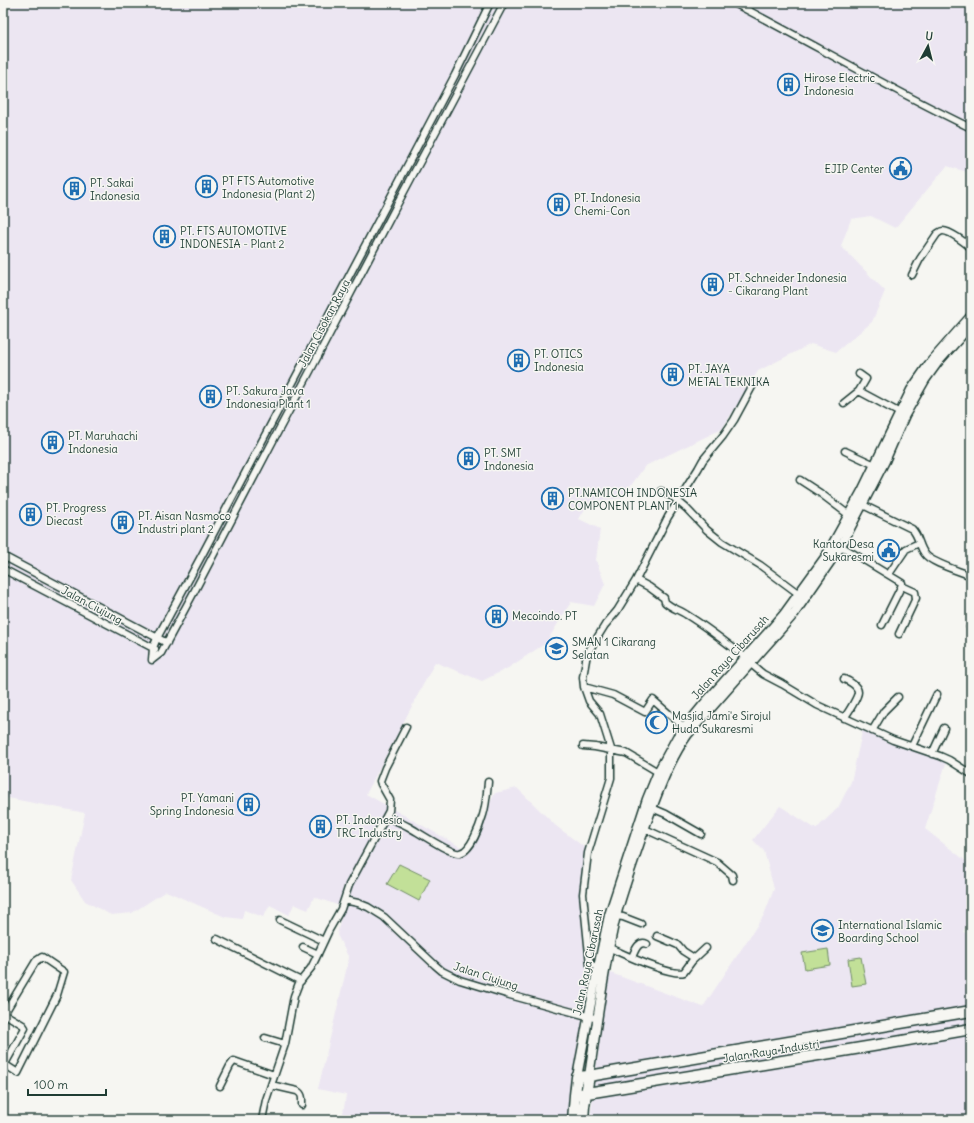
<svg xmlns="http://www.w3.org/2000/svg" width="974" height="1123" font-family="Delius,sans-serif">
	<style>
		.built { fill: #ece6f2 }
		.green { fill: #c2e098; stroke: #708e66 }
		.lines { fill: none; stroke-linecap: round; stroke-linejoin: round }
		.minor-casing { stroke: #1f3d34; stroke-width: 9 }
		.tertiary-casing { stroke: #1f3d34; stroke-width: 11 }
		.primary-casing { stroke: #1f3d34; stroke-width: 13 }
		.minor { stroke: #f6f6f2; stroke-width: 6 }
		.tertiary { stroke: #f6f6f2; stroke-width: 8 }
		.primary { stroke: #f6f6f2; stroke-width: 10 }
		.labels { text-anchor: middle; stroke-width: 3; stroke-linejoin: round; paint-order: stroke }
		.poi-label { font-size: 11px; fill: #1f3d34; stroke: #f6f6f2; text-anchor: start }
		.street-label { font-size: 11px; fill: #1f3d34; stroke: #f6f6f2 }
	</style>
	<rect width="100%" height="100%" fill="#f6f6f2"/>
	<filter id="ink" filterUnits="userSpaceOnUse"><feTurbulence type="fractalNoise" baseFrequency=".025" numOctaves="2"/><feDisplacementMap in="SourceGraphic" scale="8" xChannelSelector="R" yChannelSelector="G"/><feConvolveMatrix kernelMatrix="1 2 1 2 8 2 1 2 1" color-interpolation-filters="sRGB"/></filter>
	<g filter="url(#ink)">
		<path class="built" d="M3,3h968v165l-4,4 -20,-6 -52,62 -24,-12 -20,3 -10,27 44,45 -13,31 -36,30 -25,-8 -53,27 -36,58 -77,37 -23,32 -33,4 -10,17 21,10 -4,31 9,24 -11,22 -23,-4 -25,41 -38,25 -26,13 -47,-19 -69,132 100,56 29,-57 22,-5 39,38 32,24 -5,44 7,81 -19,125v20h-229l4,-25 -28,-6 31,-131 -12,-23 6,-28 -29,-10 -6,13 -14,-6 -5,11 -19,-10 -7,12 -19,-7 -2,9 -17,-2 -59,-26 -34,22 -21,2 -26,-14 -14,-21 14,-67 -82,-16z
			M863,728l84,32 -22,69 46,36v51l-8,16 8,3v185h-381l18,-148 95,35 61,-92 10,-26 -10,-38 -11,-11 27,-34 36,23 22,-21 13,-26z"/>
		<path class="green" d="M399,864l31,15 -11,22 -32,-17z
			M828,949l2,16 -25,4 -3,-16z
			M861,957l5,27 -14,2 -4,-27z"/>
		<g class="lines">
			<defs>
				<path id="minor" d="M734,3c79,41 156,86 237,125
					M971,254v3
					M912,275l8,-16 17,-25c2,-1 3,-3 6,-3 7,0 23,12 28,17
					M859,374l7,5 -7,12 41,22
					M844,403l15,-12
					M845,451l30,14
					M800,480l20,13 29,22
					M661,491l12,6 13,11 21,22 15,12 38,23 39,29
					M863,505l49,24c7,7 7,18 13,25 6,9 35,17 46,22
					M841,546l61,37 -1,4 -19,38
					M3,556l164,87
					M3,569l152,80
					M889,574l17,-25 13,-6
					M636,580l13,7 15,11 1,4c6,6 15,8 22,13 21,13 40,28 59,43
					M970,627l1,-2
					M899,634l17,-36 -1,-6 -13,-6
					M152,660l9,-7 33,-61 81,-155 32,-60 91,-174 106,-200
					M152,660l1,-12 4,-10 46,-85 252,-478 35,-72
					M751,664l12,10 19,10 35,21 76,35 47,16 9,4 22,14
					M584,687l29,8 32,17 8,-12 31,27
					M844,718c4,-5 14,-21 14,-26 0,-6 -9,-11 -14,-13
					M872,731l12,-20 14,-14
					M583,746l12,1 31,6 32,19
					M912,746l25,-52
					M932,754l12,-26
					M652,808l14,6 35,20
					M387,817c7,3 15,6 22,10 9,5 43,28 51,26 11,-2 20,-28 23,-38 3,-9 4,-22 5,-33
					M645,829l72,33 15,13 1,5
					M344,900l14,3 10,4 16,10 51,48 7,6 18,9 46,14 92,25
					M616,916l7,1 18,7
					M280,920l44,21
					M657,936l21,9 5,6 11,7
					M217,939l84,42
					M303,947l15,7
					M610,948c13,6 62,29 74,24l8,-11 14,-13
					M632,957c3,-6 6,-17 15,-13
					M598,966l-8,-1 -7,-71 5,-41 23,-75v-29l-11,-35 -11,-13 -5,-14 -1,-10 4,-23 18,-29 12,-14 19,-31 32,-63 30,-48 5,-9 20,-24 11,-16 20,-37
					M3,1013l20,12 2,3 -19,34 -3,3
					M4,1014l32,-53 6,-4 22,15 -7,23 -39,78 -14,-9
					M265,1038l20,6
					M271,1085l26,6c6,3 5,8 5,14
					M220,1086l10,-20 4,-5 40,14
					M262,1120l4,-20 19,-56 9,-48 5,-13 12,-15 4,-8 14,-30 12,-21 8,-24 40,-74 1,-11 -9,-16 -1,-3 5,-13 21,-41"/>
				<path id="tertiary" d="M589,1076c8,-52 14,-105 26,-156 8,-31 20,-62 30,-93 12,-32 23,-65 43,-93l92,-104 14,-16 47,-68 44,-85 20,-46 20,-35 13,-18 33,-37
					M577,1077l19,-100 13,-62 38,-116 11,-27 19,-35 27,-33 68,-76 12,-14 42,-58 36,-65 49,-101 18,-26 42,-48"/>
				<path id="primary" d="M575,1095l304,-50 92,-16
					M573,1120l2,-25 2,-18 12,-1 382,-65
					M583,1120l1,-14 5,-30"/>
			</defs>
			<use href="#minor" class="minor-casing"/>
			<use href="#tertiary" class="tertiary-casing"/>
			<use href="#primary" class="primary-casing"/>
			<use href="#minor" class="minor"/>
			<use href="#tertiary" class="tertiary"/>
			<use href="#primary" class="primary"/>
		</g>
	</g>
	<defs>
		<symbol id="building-ring" viewBox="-11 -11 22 22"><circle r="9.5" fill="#f6f6f2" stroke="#1f6fb2" stroke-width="1.5"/><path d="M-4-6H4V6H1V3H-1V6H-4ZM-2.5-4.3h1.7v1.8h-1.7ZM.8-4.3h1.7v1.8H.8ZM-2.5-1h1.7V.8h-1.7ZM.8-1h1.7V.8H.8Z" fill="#1f6fb2"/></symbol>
		<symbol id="civic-ring" viewBox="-11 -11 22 22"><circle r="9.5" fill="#f6f6f2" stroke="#1f6fb2" stroke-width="1.5"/><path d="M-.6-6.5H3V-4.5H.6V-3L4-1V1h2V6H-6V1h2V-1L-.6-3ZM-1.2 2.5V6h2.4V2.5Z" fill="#1f6fb2"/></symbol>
		<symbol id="school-ring" viewBox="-11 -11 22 22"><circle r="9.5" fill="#f6f6f2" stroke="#1f6fb2" stroke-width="1.5"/><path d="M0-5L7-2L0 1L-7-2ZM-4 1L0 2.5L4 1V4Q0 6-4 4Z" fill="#1f6fb2"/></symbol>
		<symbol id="mosque-ring" viewBox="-11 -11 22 22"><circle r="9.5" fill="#f6f6f2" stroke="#1f6fb2" stroke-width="1.5"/><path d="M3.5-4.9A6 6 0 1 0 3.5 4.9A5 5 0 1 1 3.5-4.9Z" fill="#1f6fb2"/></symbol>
	</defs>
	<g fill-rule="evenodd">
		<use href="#building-ring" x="776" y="72" width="25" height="25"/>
		<use href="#civic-ring" x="888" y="156" width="25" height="25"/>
		<use href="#building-ring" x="194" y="174" width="25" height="25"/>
		<use href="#building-ring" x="62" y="176" width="25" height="25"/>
		<use href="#building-ring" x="546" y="192" width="25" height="25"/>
		<use href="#building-ring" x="152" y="224" width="25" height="25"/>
		<use href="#building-ring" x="700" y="272" width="25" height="25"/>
		<use href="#building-ring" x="506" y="348" width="25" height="25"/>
		<use href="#building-ring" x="660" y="362" width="25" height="25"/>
		<use href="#building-ring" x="198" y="384" width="25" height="25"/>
		<use href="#building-ring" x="40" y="430" width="25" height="25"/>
		<use href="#building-ring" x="456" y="446" width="25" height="25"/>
		<use href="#building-ring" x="540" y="486" width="25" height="25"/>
		<use href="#building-ring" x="18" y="502" width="25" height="25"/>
		<use href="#building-ring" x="110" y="510" width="25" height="25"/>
		<use href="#civic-ring" x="876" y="538" width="25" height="25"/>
		<use href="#building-ring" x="484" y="604" width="25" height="25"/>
		<use href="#school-ring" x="544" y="636" width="25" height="25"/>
		<use href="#mosque-ring" x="644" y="710" width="25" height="25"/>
		<use href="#building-ring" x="236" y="792" width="25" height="25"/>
		<use href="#building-ring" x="308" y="814" width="25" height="25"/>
		<use href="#school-ring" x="810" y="918" width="25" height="25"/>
	</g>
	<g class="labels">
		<g class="poi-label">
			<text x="804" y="82">Hirose Electric<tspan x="804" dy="13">Indonesia</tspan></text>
			<text x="884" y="173" text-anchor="end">EJIP Center</text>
			<text x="222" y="185">PT FTS Automotive<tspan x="222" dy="13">Indonesia (Plant 2)</tspan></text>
			<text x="90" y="187">PT. Sakai<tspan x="90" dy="13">Indonesia</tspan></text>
			<text x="574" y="202">PT. Indonesia<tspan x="574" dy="13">Chemi-Con</tspan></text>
			<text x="180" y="235">PT. FTS AUTOMOTIVE<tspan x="180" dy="13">INDONESIA - Plant 2</tspan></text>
			<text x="728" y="282">PT. Schneider Indonesia<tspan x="728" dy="13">- Cikarang Plant</tspan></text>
			<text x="534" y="358">PT. OTICS<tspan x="534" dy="13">Indonesia</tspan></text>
			<text x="688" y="373">PT. JAYA<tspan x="688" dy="13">METAL TEKNIKA</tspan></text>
			<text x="226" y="395">PT. Sakura Java<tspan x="226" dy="13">Indonesia Plant 1</tspan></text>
			<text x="68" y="440">PT. Maruhachi<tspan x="68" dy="13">Indonesia</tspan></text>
			<text x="484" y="457">PT. SMT<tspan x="484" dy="13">Indonesia</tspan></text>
			<text x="568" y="497">PT.NAMICOH INDONESIA<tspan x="568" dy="13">COMPONENT PLANT 1</tspan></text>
			<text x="46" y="512">PT. Progress<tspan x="46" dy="13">Diecast</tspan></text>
			<text x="138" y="520">PT. Aisan Nasmoco<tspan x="138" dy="13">Industri plant 2</tspan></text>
			<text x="874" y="548" text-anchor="end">Kantor Desa<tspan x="874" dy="13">Sukaresmi</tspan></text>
			<text x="512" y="620">Mecoindo. PT</text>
			<text x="572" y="646">SMAN 1 Cikarang<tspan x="572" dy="13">Selatan</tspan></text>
			<text x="672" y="720">Masjid Jami'e Sirojul<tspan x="672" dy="13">Huda Sukaresmi</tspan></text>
			<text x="234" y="802" text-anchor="end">PT. Yamani<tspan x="234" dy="13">Spring Indonesia</tspan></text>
			<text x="336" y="824">PT. Indonesia<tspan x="336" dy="13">TRC Industry</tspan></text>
			<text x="838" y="929">International Islamic<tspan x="838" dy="13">Boarding School</tspan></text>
		</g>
		<g class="street-label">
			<text transform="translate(324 323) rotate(-62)" y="4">Jalan Cisokan Raya</text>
			<text transform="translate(92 605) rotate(28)" y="4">Jalan Ciujung</text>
			<text transform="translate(730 657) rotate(-48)" y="4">Jalan Raya Cibarusah</text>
			<text transform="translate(588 962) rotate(-78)" y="4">Jalan Raya Cibarusah</text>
			<text transform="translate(486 976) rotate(18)" y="4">Jalan Ciujung</text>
			<text transform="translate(771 1051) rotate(-9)" y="4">Jalan Raya Industri</text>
		</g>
	</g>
	<rect width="974" height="1123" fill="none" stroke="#f6f6f2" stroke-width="16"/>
	<rect x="8" y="8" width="958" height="1107" fill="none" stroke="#1f3d34" stroke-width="1.5" filter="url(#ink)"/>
	<g transform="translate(928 46) rotate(7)" stroke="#f6f6f2" stroke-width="3" paint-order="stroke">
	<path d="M0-3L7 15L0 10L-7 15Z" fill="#1f3d34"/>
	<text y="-6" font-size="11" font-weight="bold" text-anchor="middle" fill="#1f3d34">U</text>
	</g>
	<path d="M28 1089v6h78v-6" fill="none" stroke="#1f3d34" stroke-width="2"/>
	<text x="34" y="1089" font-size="12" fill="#1f3d34" stroke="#f6f6f2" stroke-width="3" paint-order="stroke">100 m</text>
</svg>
